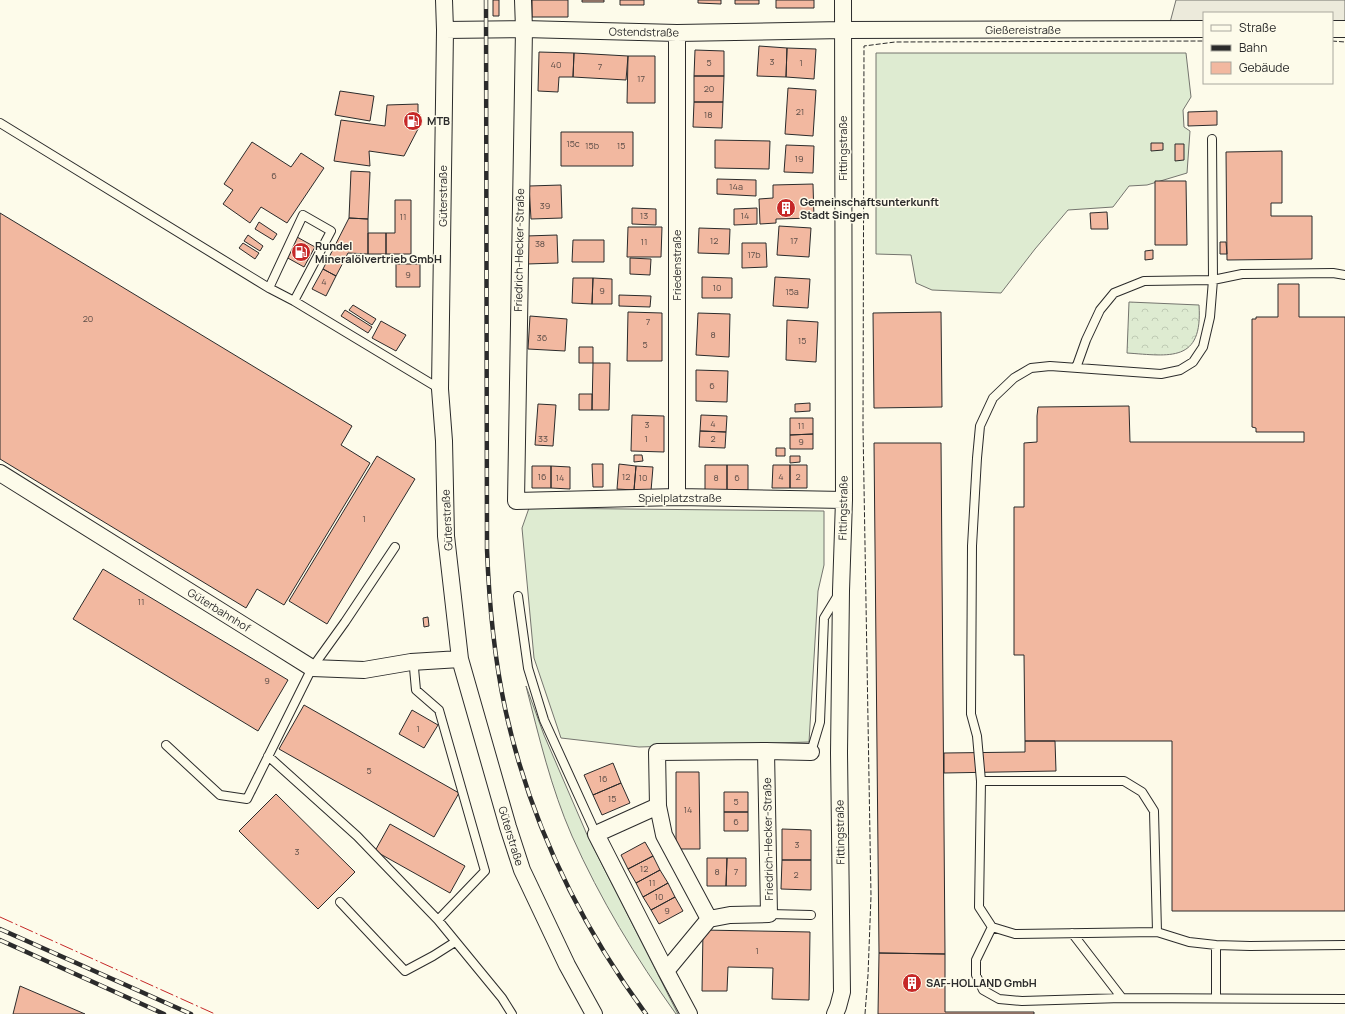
<svg xmlns="http://www.w3.org/2000/svg" width="1345" height="1014" font-family="Manrope,sans-serif">
	<style>
		.grass { fill: #deebd1; stroke: #74746e }
		.forest { fill: url(#forest-crowns); stroke: #74746e }
		.parking { fill: #eceadb; stroke: #74746e }
		.building { fill: #f2b8a0; stroke: #2b2b2b }
		.lines { fill: none; stroke-linecap: round; stroke-linejoin: round }
		.lane-casing { stroke: #2b2b2b; stroke-width: 10 }
		.street-casing { stroke: #2b2b2b; stroke-width: 18 }
		.lane { stroke: #fdfbea; stroke-width: 8 }
		.street { stroke: #fdfbea; stroke-width: 16 }
		.rail-casing { stroke: #2b2b2b; stroke-width: 4.5 }
		.rail { stroke: #fdfbea; stroke-width: 3; stroke-dasharray: 9; stroke-linecap: butt }
		.fence { stroke: #2b2b2b; stroke-width: 1; stroke-dasharray: 5 2; stroke-linecap: butt }
		.power { stroke: #c62828; stroke-width: 1; stroke-dasharray: 14 3 2 3; stroke-linecap: butt }
		.labels { text-anchor: middle; stroke-width: 3; stroke-linejoin: round; paint-order: stroke }
		.number-label { font-size: 9px; fill: #5d4e48 }
		.street-label { font-size: 11px; fill: #2b2b2b; stroke: #fdfbea }
		.poi-label { font-size: 11px; font-weight: bold; fill: #2b2b2b; stroke: #fdfbea; text-anchor: start }
	</style>
	<defs>
		<pattern id="forest-crowns" width="20" height="18" patternUnits="userSpaceOnUse"><rect width="20" height="18" fill="#deebd1"/><path d="M2 6a3 3 0 1 1 6 0M12 15a3 3 0 1 1 6 0" fill="none" stroke="#bfcab4"/></pattern>
	</defs>
	<rect width="100%" height="100%" fill="#fdfbea"/>
	<path class="grass" d="M876,53h310l5,44 -8,13 1,17 6,4 -3,42 -40,12 -18,1 -16,21 -45,3 -33,39 -34,44 -69,-3 -16,-7 -5,-28 -35,-1z
		M529,508l295,3v54l-6,26 -9,151 -170,5 -78,-9 -27,-80 -12,-130z
		M526,686l18,49 44,102 90,177h-2c-40,-56 -76,-115 -104,-178 -21,-48 -33,-99 -46,-150z"/>
	<path class="forest" d="M1129,302l70,3c4,58 -29,51 -72,48z"/>
	<path class="parking" d="M1176,0h169v29h-13v-16h-128v16l-36,1z"/>
	<path class="building" d="M493,0h6v16h-6z
		M532,0h36v17h-36z
		M582,0h22v2h-22z
		M620,0h24v5h-24z
		M698,0h23v4l-23,-1z
		M735,0h24v4h-24z
		M776,0h38v8h-38z
		M759,46l28,2 -1,29 -29,-1z
		M787,48l29,1 -2,30 -28,-2z
		M695,50l29,1v25h-30z
		M539,52l35,1 -1,24h-14l-1,15 -20,-1z
		M574,53l54,3 -2,24 -53,-3z
		M628,56h27v47h-28z
		M694,76h30l-1,26h-29z
		M788,88l28,2 -3,46 -28,-2z
		M340,91l34,5 -4,25 -35,-6z
		M694,102h29l-1,26 -29,-1z
		M418,104v25l-14,27 -35,-5 1,15 -36,-5 7,-41 44,6 2,-21z
		M1217,111v14l-29,1v-14z
		M561,132h72v34h-72z
		M715,140l55,1 -1,28 -54,-1z
		M252,142l39,25 10,-14 23,15 -37,55 -26,-16 -11,16 -27,-19 10,-14 -9,-6z
		M1151,143h12v7l-12,1z
		M1175,144h9v16l-9,1z
		M786,145l28,1 -1,27 -29,-1z
		M1282,151v52h-11v13h41v43l-85,1 -1,-108z
		M351,171l19,1 -2,47 -19,-1z
		M717,179l39,1v16l-39,-2z
		M1155,181h31l1,64h-32z
		M813,184l1,34 -38,1v4l-16,1 -1,-25 14,-1v-13z
		M561,185l1,33 -31,1 -2,-33z
		M395,200h16v54h-25v-21h9z
		M632,208l24,1v16l-24,-1z
		M757,208v16l-23,1v-16z
		M1107,212l1,17h-17l-1,-16z
		M0,213l352,213 -11,19 29,18 -86,142 -27,-16 -11,19 -246,-149z
		M349,218l19,1v35l-20,-1 -12,23 -13,-7z
		M259,222l18,12 -4,6 -18,-11z
		M779,226l32,2 -2,29 -32,-2z
		M628,227h34l-1,30h-34z
		M699,228l31,1 -1,25 -31,-1z
		M368,233h18v21h-18z
		M248,235l15,11 -3,5 -16,-10z
		M557,235l1,28 -31,1 -1,-28z
		M297,237l18,10 -11,20 -18,-10z
		M573,240h31v22h-32z
		M1220,242h6l1,12h-7z
		M243,243l16,10 -4,6 -16,-11z
		M742,243h24l1,24 -25,1z
		M1153,250v9l-8,1v-9z
		M630,258l21,1 -1,16 -20,-1z
		M396,264h24v23h-24z
		M323,269l13,7 -10,20 -14,-7z
		M702,277l30,1v20h-30z
		M775,277l35,2 -2,29 -35,-2z
		M573,278h20l-1,26 -20,-1z
		M593,278l19,1v25h-20z
		M1278,284h21v33h46v594h-173v-170h-147l-1,-86h-10v-148h10v-64l13,-1v-26l1,-9 91,-1 1,36h174v-10h-48v-4l-4,-1v-108h4v-2h22z
		M619,295l32,1 -1,11 -31,-1z
		M353,305l23,14 -4,6 -23,-15z
		M345,310l27,17 -4,6 -27,-17z
		M628,312l34,1v48h-35z
		M941,312l1,95 -68,1 -1,-95z
		M698,313l32,1 -1,43 -33,-2z
		M530,316l37,3 -2,32 -37,-2z
		M787,320l31,2 -2,40 -30,-2z
		M381,321l25,14 -10,16 -24,-13z
		M579,347h14v16h-14z
		M593,363h17l-1,47h-17z
		M696,370l32,1 -1,31 -31,-1z
		M579,394h13v16h-13z
		M810,403v8l-15,1v-8z
		M538,404l18,1 -3,41 -18,-1z
		M632,415l32,1v36l-33,-1z
		M701,415l26,1 -1,16 -26,-1z
		M790,418h23v16l-23,1z
		M700,431l26,1 -1,16 -26,-1z
		M813,434v15h-23v-14z
		M874,443h67l4,511 -66,-1z
		M776,448h9v8h-9z
		M634,455h8l1,6 -9,1z
		M377,456l38,23 -88,145 -38,-23z
		M790,456h10v6l-10,1z
		M592,464h11v23h-10z
		M619,464l17,2 -2,24 -17,-1z
		M705,465h22v25h-22z
		M727,465h21v25h-21z
		M773,465h17v23h-18z
		M790,465h17v23h-17z
		M532,466h19v22h-19z
		M551,466l19,1v22l-19,-1z
		M636,466l17,1 -2,24 -17,-1z
		M103,569l185,111 -30,51 -185,-112z
		M428,617l1,9 -5,1 -1,-9z
		M304,705l155,88 -25,44 -155,-88z
		M412,710l26,15 -14,23 -25,-14z
		M1025,741h30l1,30 -112,2v-20l81,-1z
		M613,763l8,20 -28,12 -9,-20z
		M676,772h23l1,77h-24z
		M621,783l9,20 -28,12 -9,-20z
		M724,792h24v20h-24z
		M276,794l79,78 -37,37 -79,-78z
		M724,812h24v19h-24z
		M390,824l75,42 -15,27 -75,-42z
		M782,829l29,1v30h-29z
		M645,842l8,14 -25,13 -7,-14z
		M653,856l7,14 -24,13 -8,-14z
		M707,858h20l-1,28h-19z
		M727,858h19v28h-20z
		M782,860h29v30l-30,-1z
		M660,870l8,13 -25,14 -7,-14z
		M668,883l7,14 -24,13 -8,-13z
		M675,897l8,14 -24,13 -8,-14z
		M703,930l107,2 -1,68 -37,-1 1,-31 -45,-1 -1,24h-25z
		M879,953l66,1v58h89v2h-156z
		M20,986l65,28h-72z"/>
	<g class="lines">
		<defs>
			<path id="lane" d="M0,123l269,165 25,13 146,88
				M269,288l34,-73 28,16 -37,70
				M1076,368l10,-28 14,-30 14,-17 30,-12 69,-1 -1,-141
				M518,596l10,72 16,52 52,114
				M411,662l3,6 2,22 23,20 46,161 -47,49
				M166,745l54,50 27,4 65,-131 33,-46 50,-75
				M811,752l9,-30 4,-104 14,-23
				M268,756l89,80 81,84 64,78 10,16
				M981,781h143l18,11 12,19 3,121 -142,2 -23,-7 -13,-20 2,-126 -4,-45 -6,-22 1,-168 5,-88 3,-32 13,-28 21,-20 17,-10 19,-2 111,8 19,-4 13,-8 10,-15 7,-30 3,-37 29,-6 91,-1 12,2
				M340,902l65,69 28,-15 22,-14
				M769,914l42,1
				M992,927l-16,33v15l7,15 16,9 23,2 100,-3 223,1
				M1157,932l32,10 27,3 34,1 95,-1
				M1072,933l50,65
				M1216,998v-53"/>
			<path id="street" d="M444,0l1,30 -5,359 4,52 2,95 14,123 48,168 14,43 45,95 27,49
				M523,0l1,29 -8,472 161,-4 167,3
				M1332,29h13
				M445,30l79,-1 153,4 166,-3 361,-1
				M677,33v464
				M0,473l312,195 52,2 47,-8 49,-3
				M658,806l-1,-54 109,-1
				M666,971l-70,-137 62,-28 6,29 45,84
				M689,1014l-23,-43 43,-52 21,-4 39,-1 -3,-163 45,1
				M835,1014l3,-7 4,-15 -3,-239 2,-162 3,-91 -1,-500"/>
		</defs>
		<use href="#lane" class="lane-casing"/>
		<use href="#street" class="street-casing"/>
		<use href="#lane" class="lane"/>
		<use href="#street" class="street"/>
		<defs>
			<path id="rail" d="M486,0l1,549c2,54 7,107 18,159 24,111 74,215 141,306
				M0,929l191,85
				M0,940l164,74"/>
		</defs>
		<use href="#rail" class="rail-casing"/>
		<use href="#rail" class="rail"/>
		<path class="fence" d="M1332,41l13,1
			M865,1014l3,-39 3,-79 -8,-469 1,-381 31,-4 309,-1"/>
		<path class="power" d="M0,917l215,97"/>
	</g>
	<defs>
		<symbol id="fuel-disc" viewBox="-11 -11 22 22"><circle r="9.5" fill="#c62828" stroke="#fdfbea"/><path d="M-5.5-6h7V0h2V4h1.3V-2.5L3-4.5l.8-.8L6-3V5H2.5V1h-1V6h-7ZM-4.2-4.7v3.2H.2V-4.7Z" fill="#fff"/></symbol>
		<symbol id="building-disc" viewBox="-11 -11 22 22"><circle r="9.5" fill="#c62828" stroke="#fdfbea"/><path d="M-4-6H4V6H1V3H-1V6H-4ZM-2.5-4.3h1.7v1.8h-1.7ZM.8-4.3h1.7v1.8H.8ZM-2.5-1h1.7V.8h-1.7ZM.8-1h1.7V.8H.8Z" fill="#fff"/></symbol>
	</defs>
	<g fill-rule="evenodd">
		<use href="#fuel-disc" x="402" y="110" width="22" height="22"/>
		<use href="#building-disc" x="775" y="197" width="22" height="22"/>
		<use href="#fuel-disc" x="290" y="241" width="22" height="22"/>
		<use href="#building-disc" x="901" y="972" width="22" height="22"/>
	</g>
	<g class="labels">
		<g class="number-label">
			<text x="772" y="65">3</text>
			<text x="709" y="66">5</text>
			<text x="801" y="66">1</text>
			<text x="556" y="68">40</text>
			<text x="600" y="70">7</text>
			<text x="641" y="82">17</text>
			<text x="709" y="92">20</text>
			<text x="800" y="115">21</text>
			<text x="708" y="118">18</text>
			<text x="573" y="147">15c</text>
			<text x="592" y="149">15b</text>
			<text x="621" y="149">15</text>
			<text x="799" y="162">19</text>
			<text x="274" y="179">6</text>
			<text x="736" y="190">14a</text>
			<text x="545" y="209">39</text>
			<text x="644" y="219">13</text>
			<text x="745" y="219">14</text>
			<text x="403" y="220">11</text>
			<text x="714" y="244">12</text>
			<text x="794" y="244">17</text>
			<text x="644" y="245">11</text>
			<text x="540" y="247">38</text>
			<text x="754" y="258">17b</text>
			<text x="408" y="278">9</text>
			<text x="324" y="285">4</text>
			<text x="717" y="291">10</text>
			<text x="602" y="294">9</text>
			<text x="792" y="295">15a</text>
			<text x="88" y="322">20</text>
			<text x="648" y="325">7</text>
			<text x="713" y="338">8</text>
			<text x="542" y="341">36</text>
			<text x="802" y="344">15</text>
			<text x="645" y="348">5</text>
			<text x="712" y="389">6</text>
			<text x="713" y="427">4</text>
			<text x="647" y="428">3</text>
			<text x="801" y="429">11</text>
			<text x="543" y="442">33</text>
			<text x="646" y="442">1</text>
			<text x="713" y="442">2</text>
			<text x="801" y="445">9</text>
			<text x="542" y="480">16</text>
			<text x="626" y="480">12</text>
			<text x="781" y="480">4</text>
			<text x="798" y="480">2</text>
			<text x="560" y="481">14</text>
			<text x="643" y="481">10</text>
			<text x="716" y="481">8</text>
			<text x="737" y="481">6</text>
			<text x="364" y="522">1</text>
			<text x="141" y="605">11</text>
			<text x="267" y="684">9</text>
			<text x="418" y="732">1</text>
			<text x="369" y="774">5</text>
			<text x="603" y="782">16</text>
			<text x="612" y="802">15</text>
			<text x="736" y="805">5</text>
			<text x="688" y="813">14</text>
			<text x="736" y="825">6</text>
			<text x="797" y="848">3</text>
			<text x="297" y="855">3</text>
			<text x="644" y="872">12</text>
			<text x="717" y="875">8</text>
			<text x="736" y="875">7</text>
			<text x="796" y="878">2</text>
			<text x="652" y="886">11</text>
			<text x="659" y="900">10</text>
			<text x="667" y="914">9</text>
			<text x="757" y="954">1</text>
		</g>
		<g class="street-label">
			<text x="1023" y="34">Gießereistraße</text>
			<text transform="translate(644 32) rotate(1)" y="4">Ostendstraße</text>
			<text transform="translate(843 148) rotate(-90)" y="4">Fittingstraße</text>
			<text transform="translate(443 196) rotate(-90)" y="4">Güterstraße</text>
			<text transform="translate(519 250) rotate(-89)" y="4">Friedrich-Hecker-Straße</text>
			<text transform="translate(677 265) rotate(-90)" y="4">Friedenstraße</text>
			<text x="680" y="502">Spielplatzstraße</text>
			<text transform="translate(843 508) rotate(-89)" y="4">Fittingstraße</text>
			<text transform="translate(447 520) rotate(-93)" y="4">Güterstraße</text>
			<text transform="translate(219 610) rotate(32)" y="4">Güterbahnhof</text>
			<text transform="translate(840 832) rotate(-91)" y="4">Fittingstraße</text>
			<text transform="translate(511 836) rotate(73)" y="4">Güterstraße</text>
			<text transform="translate(768 839) rotate(-91)" y="4">Friedrich-Hecker-Straße</text>
		</g>
		<g class="poi-label">
			<text x="427" y="125">MTB</text>
			<text x="800" y="206">Gemeinschaftsunterkunft<tspan x="800" dy="13">Stadt Singen</tspan></text>
			<text x="315" y="250">Rundel<tspan x="315" dy="13">Mineralölvertrieb GmbH</tspan></text>
			<text x="926" y="987">SAF-HOLLAND GmbH</text>
		</g>
	</g>
	<rect x="1203" y="12" width="130" height="72" fill="#fdfbea" stroke="#a9a89e"/>
	<rect x="1211" y="25" width="20" height="6" fill="#fdfbea" stroke="#a9a89e"/>
	<text x="1239" y="32" font-size="12" fill="#2b2b2b">Straße</text>
	<rect x="1211" y="45" width="20" height="6" fill="#2b2b2b" stroke="#a9a89e"/>
	<text x="1239" y="52" font-size="12" fill="#2b2b2b">Bahn</text>
	<rect x="1211" y="62" width="20" height="12" fill="#f2b8a0" stroke="#a9a89e"/>
	<text x="1239" y="72" font-size="12" fill="#2b2b2b">Gebäude</text>
</svg>
